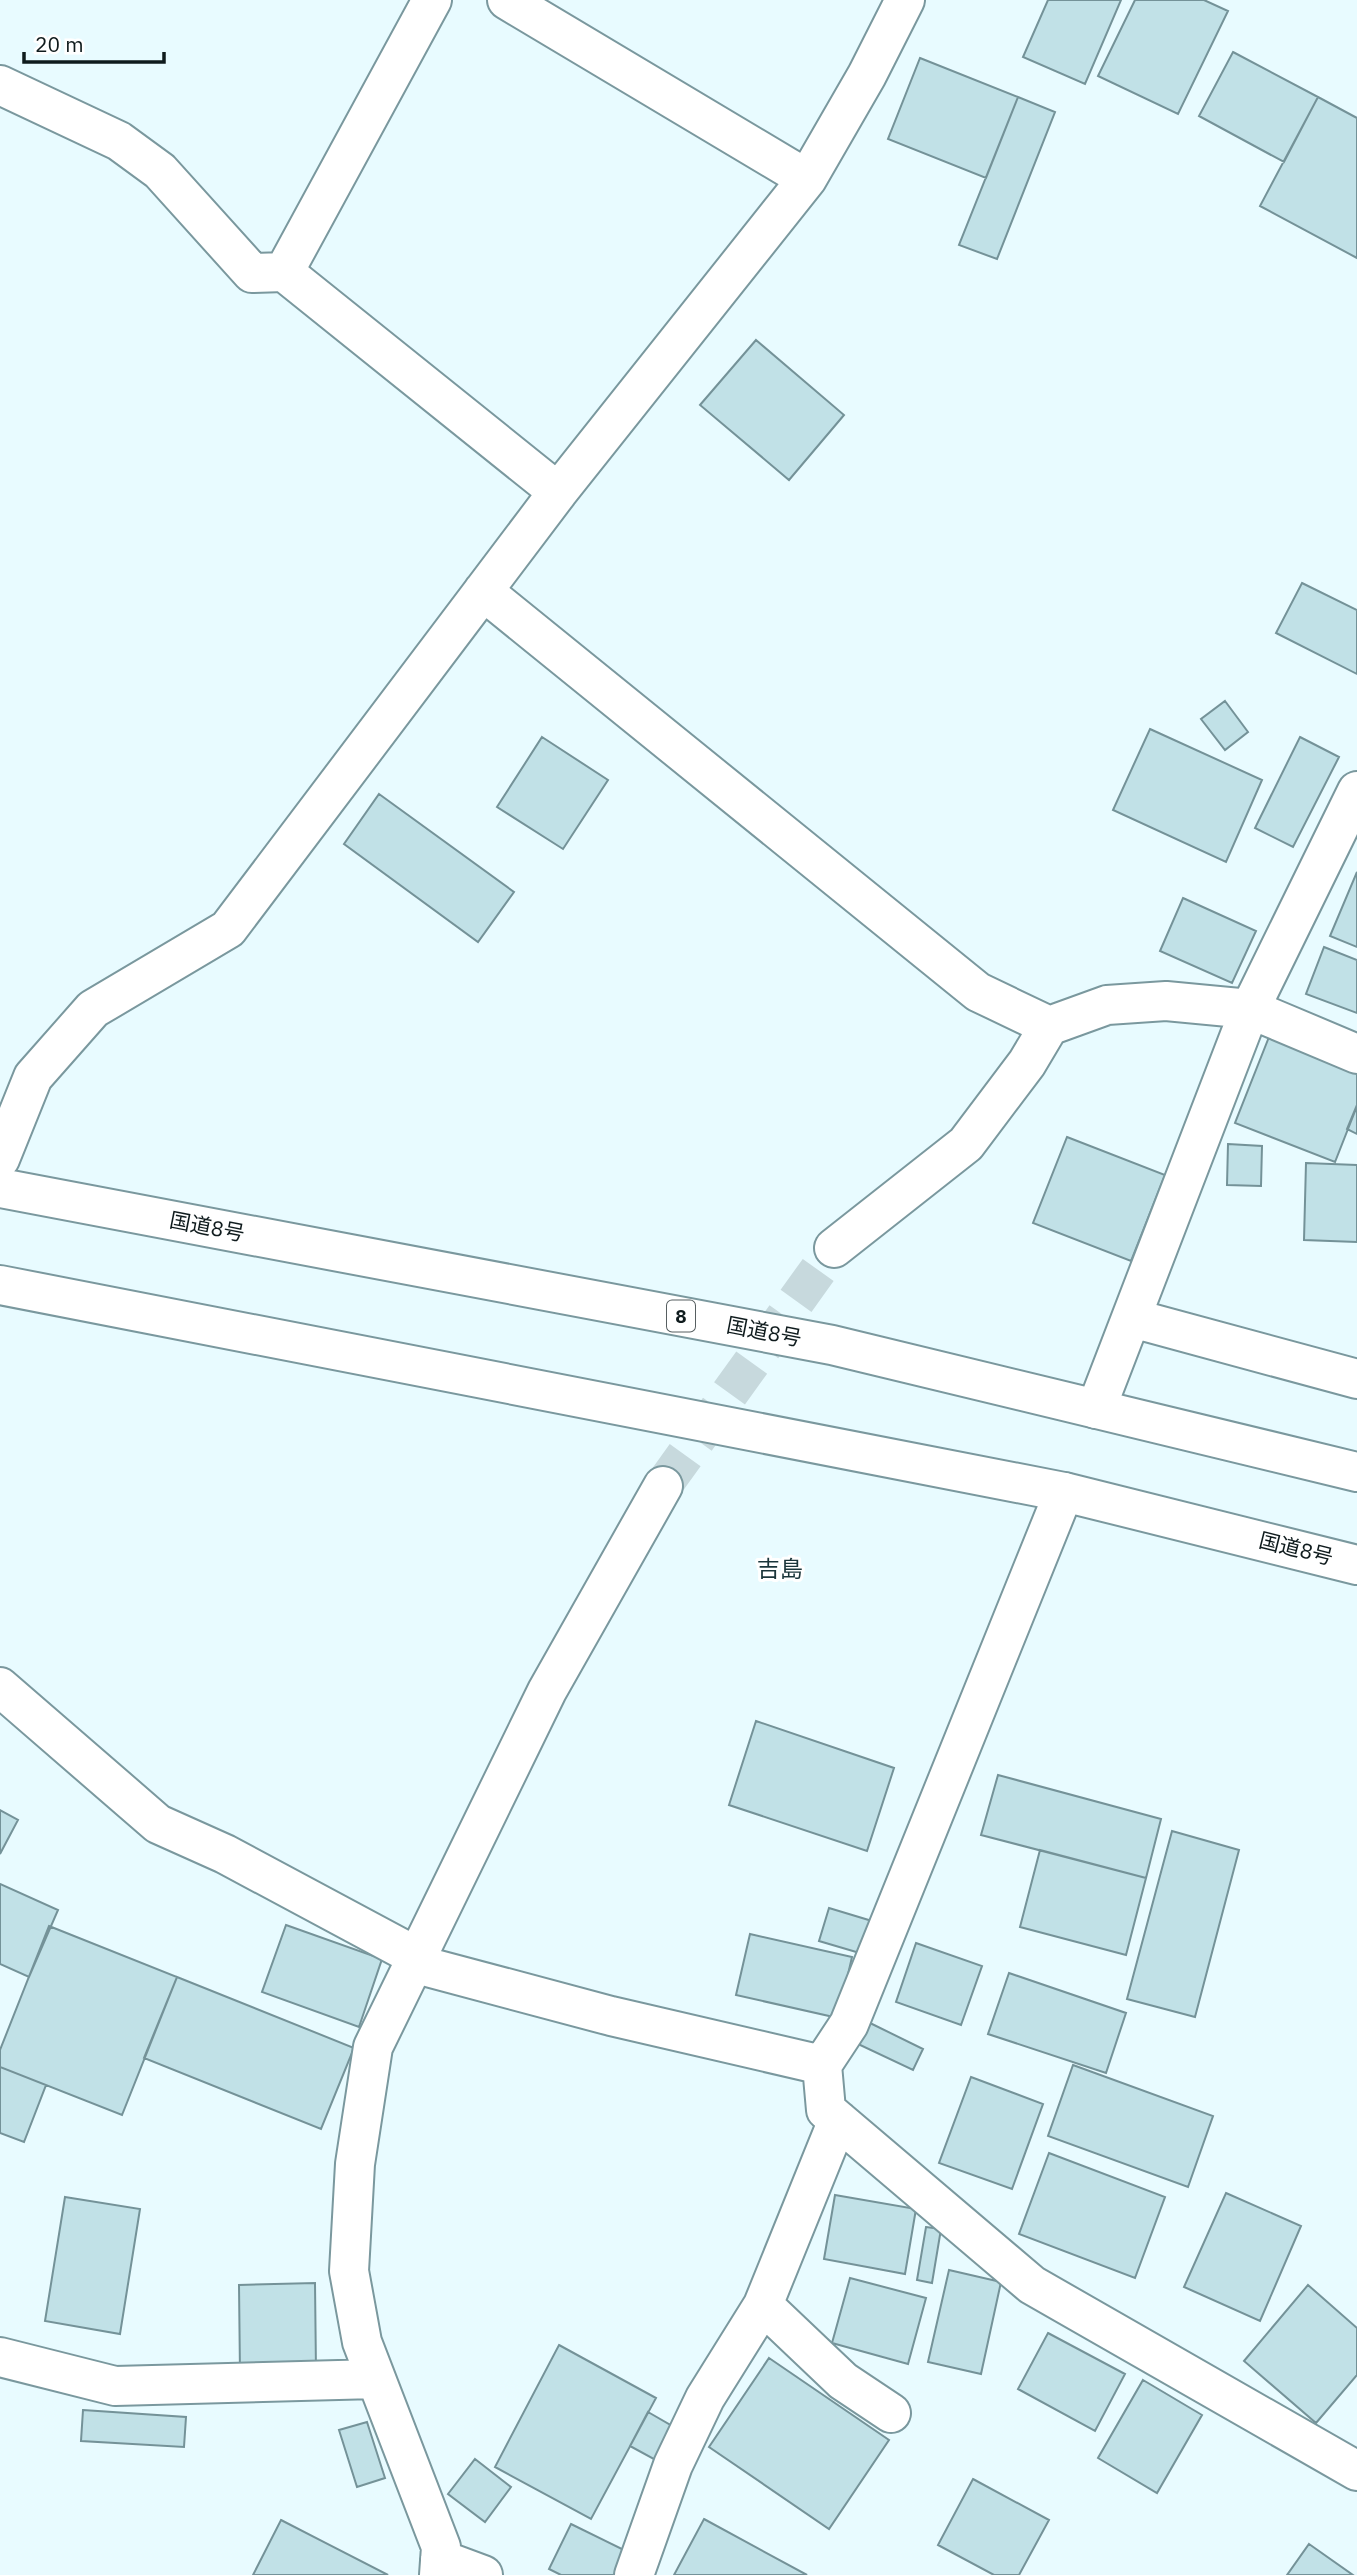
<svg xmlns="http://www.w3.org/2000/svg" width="1357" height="2575" font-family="'IBM Plex Sans','Noto Sans JP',sans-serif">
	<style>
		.building { fill: #c1e1e7; stroke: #749298; stroke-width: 2 }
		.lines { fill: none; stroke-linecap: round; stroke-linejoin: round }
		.street-tunnel { stroke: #c7d9dd; stroke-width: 38; stroke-dasharray: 38 19; stroke-linecap: butt }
		.street-casing { stroke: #7a989e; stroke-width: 42 }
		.highway-casing { stroke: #7a989e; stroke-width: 42 }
		.street { stroke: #fff; stroke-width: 38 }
		.highway { stroke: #fff; stroke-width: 38 }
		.labels { text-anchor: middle; stroke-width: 6; stroke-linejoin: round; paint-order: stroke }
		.shield { fill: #fff; stroke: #575f61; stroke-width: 2 }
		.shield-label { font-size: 19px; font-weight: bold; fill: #0f1b1d }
		.street-label { font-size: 21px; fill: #0f1b1d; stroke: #fff }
		.neighbourhood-label { font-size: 23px; fill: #1a353a; stroke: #fff }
	</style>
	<rect width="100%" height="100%" fill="#e8fbff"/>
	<path class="building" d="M1048,0h73l-36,84 -62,-27z
		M1135,0h69l24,11 -50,103 -80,-38z
		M1233,52l85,45 -34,65 -85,-46z
		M920,58l98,39 -32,81 -98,-39z
		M1018,97l37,15 -58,147 -38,-14z
		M1318,97l39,21v140l-97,-52z
		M756,340l88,75 -55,65 -89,-75z
		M1302,583l55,27v64l-81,-41z
		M1225,701l23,31 -23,18 -24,-31z
		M1150,729l112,51 -36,82 -113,-52z
		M542,737l66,43 -45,69 -66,-42z
		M1300,737l39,20 -46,90 -38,-19z
		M379,794l135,98 -36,50 -134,-98z
		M1357,872v75l-27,-11z
		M1183,898l73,33 -24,52 -72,-32z
		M1324,947l33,13v53l-51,-19z
		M1269,1037l88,35v34l-22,56 -100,-39z
		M1357,1105v29l-10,-5z
		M1067,1137l98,38 -34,86 -98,-38z
		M1228,1144l34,2 -1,40 -34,-1z
		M1306,1163l51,2v77l-53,-2z
		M756,1721l138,47 -27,83 -138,-46z
		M998,1775l163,44 -15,59 -165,-43z
		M0,1810l18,10 -18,34z
		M1172,1831l67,19 -44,167 -68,-18z
		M1040,1850l106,28 -20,77 -106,-28z
		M0,1884l58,26 -29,67 -29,-13z
		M829,1908l43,13 -9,33 -44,-13z
		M286,1925l96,34 -23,68 -97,-35z
		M49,1926l128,51 -55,138 -122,-48v-17z
		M750,1934l102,23 -14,61 -102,-23z
		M916,1943l66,23 -21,59 -65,-23z
		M1009,1973l117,40 -20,60 -118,-39z
		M177,1977l177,71 -33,81 -177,-71z
		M868,2022l55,27 -10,21 -55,-26z
		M1073,2065l140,51 -25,71 -140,-51z
		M0,2067l46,18 -22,57 -24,-9z
		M971,2077l72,27 -31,85 -73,-26z
		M1049,2153l116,44 -30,81 -116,-44z
		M1226,2193l75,33 -41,95 -76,-34z
		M835,2195l81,14 -11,65 -81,-15z
		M65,2197l75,12 -20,125 -75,-13z
		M926,2227l15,2 -9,54 -15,-3z
		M949,2270l52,12 -20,92 -53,-12z
		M850,2278l76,20 -18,66 -76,-21z
		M315,2283l1,88 -76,3 -1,-89z
		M1308,2285l49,43v47l-41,48 -72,-62z
		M1048,2333l77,41 -30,57 -77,-42z
		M559,2345l97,53 -65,121 -96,-52z
		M769,2358l120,82 -60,89 -120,-82z
		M1143,2380l59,35 -45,78 -59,-35z
		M83,2410l103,7 -2,30 -103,-6z
		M648,2412l31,18 -18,33 -31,-17z
		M367,2422l18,56 -28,9 -18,-57z
		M475,2459l36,28 -26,35 -37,-28z
		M973,2479l76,41 -30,55h-25l-56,-30z
		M704,2519l103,56h-133z
		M281,2520l107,55h-135z
		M571,2524l55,27 -12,24h-53l-12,-6z
		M1309,2544l44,31h-66z"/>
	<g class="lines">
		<path class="street-tunnel" d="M663,1486l171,-238"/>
		<defs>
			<path id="street" d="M507,0l300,179
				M0,85l119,56 41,30 92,102 32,-1 274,220
				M284,272l148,-272
				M483,591l495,401 71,34
				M0,1159l33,-82 60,-68 135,-80 330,-437 249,-313 60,-104 38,-75
				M834,1248l132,-104 61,-81 22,-37 58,-21 59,-4 84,8 107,45
				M1132,1318l225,61
				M1096,1409l154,-400 107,-218
				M1064,1492l-215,532 -27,41 4,45 206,175 325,186
				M0,1687l158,137 67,30 181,97 10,13 195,52 211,49
				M763,2305l80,76 48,32
				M0,2357l115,29 261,-7
				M440,2559l43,16
				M439,2575l2,-28 -79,-205 -13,-71 6,-107 18,-117 174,-356 116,-205
				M634,2575l39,-110 32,-67 58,-93 75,-185"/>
			<path id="highway" d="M0,1188l832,157 525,127
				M0,1285l1064,207 293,73"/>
		</defs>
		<use href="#street" class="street-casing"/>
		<use href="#highway" class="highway-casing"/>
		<use href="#street" class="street"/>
		<use href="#highway" class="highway"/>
	</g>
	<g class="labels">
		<rect class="shield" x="667" y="1300.5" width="28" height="31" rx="5"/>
		<g class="shield-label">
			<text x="681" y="1323">8</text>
		</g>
		<g class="street-label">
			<text transform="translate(207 1227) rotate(11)" y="7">国道8号</text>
			<text transform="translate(764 1332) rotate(11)" y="7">国道8号</text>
			<text transform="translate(1296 1549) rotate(14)" y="7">国道8号</text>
		</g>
		<g class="neighbourhood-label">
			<text x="780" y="1577">吉島</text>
		</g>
	</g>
	<path d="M24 52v10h140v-10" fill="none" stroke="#0f1b1d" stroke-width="3.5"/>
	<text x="35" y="52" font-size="21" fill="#0f1b1d" stroke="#ffffff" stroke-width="5" paint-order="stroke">20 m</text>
</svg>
